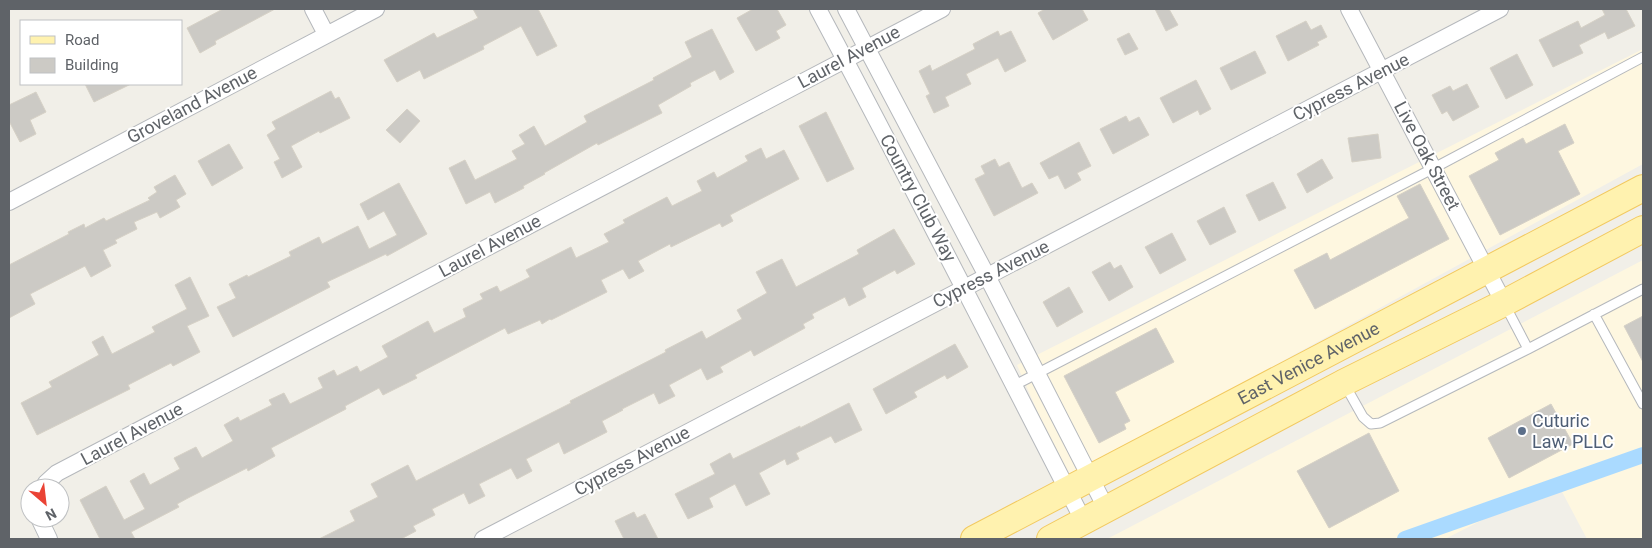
<svg xmlns="http://www.w3.org/2000/svg" width="1652" height="548" font-family="Roboto,sans-serif">
	<style>
		.commercial { fill: #fef7e0 }
		.lines { fill: none; stroke-linecap: round; stroke-linejoin: round }
		.canal { stroke: #aadaff; stroke-width: 16 }
		.building { fill: #cccac5; stroke: #d6d1c6 }
		.lane-casing { stroke: #b5b8bc; stroke-width: 11 }
		.street-casing { stroke: #b5b8bc; stroke-width: 18 }
		.primary-casing { stroke: #f2c960; stroke-width: 28 }
		.lane { stroke: #fff; stroke-width: 9 }
		.street { stroke: #fff; stroke-width: 16 }
		.primary { stroke: #fff2af; stroke-width: 26 }
		.service-dot { fill: #5c6f8a; stroke: #fff; stroke-width: 2 }
		.labels { text-anchor: middle; stroke-width: 4; stroke-linejoin: round; paint-order: stroke }
		.street-label { font-size: 18px; fill: #5f6368; stroke: #fff }
		.service-label { font-size: 18px; fill: #4e5e75; stroke: #fff; text-anchor: start }
	</style>
	<rect width="100%" height="100%" fill="#f1efe8"/>
	<path class="commercial" d="M1643,49v115l-576,315 -50,-114z
		M1643,260v279h-56l-27,-51 -3,-3 -4,-1 -108,55h-338z"/>
	<g class="lines">
		<path class="canal" d="M1405,539l238,-84"/>
	</g>
	<path class="building" d="M223,9h52l-60,32 1,3 -16,9 -13,-25z
		M473,9h65l19,37 -20,10 -16,-30 -38,20 1,3 -60,30 -4,-9 -23,12 -13,-22 50,-27 3,5 41,-20z
		M753,9h24l9,16 -10,6 4,7 -24,13 -19,-33z
		M1045,9h37l6,11 -35,20 -15,-27z
		M1155,9h14l9,16 -12,6z
		M1602,9h24l9,17 -27,13 -3,-7 -26,13 4,8 -30,14 -14,-27 39,-19 3,7 24,-13z
		M1306,21l5,9 10,-5 6,12 -10,5 2,3 -31,16 -12,-25z
		M712,29l22,43 -14,8 -5,-10 -25,13 1,3 -33,19 4,8 -64,32 -1,-2 -53,30 1,1 -22,12 1,2 -29,15 -5,-11 -24,12 -17,-36 16,-8 10,20 42,-21 -5,-8 13,-7 -6,-9 15,-9 11,20 42,-24 -3,-6 70,-36 -1,-2 39,-21 -7,-15z
		M998,31l2,5 11,-5 15,30 -21,11 -7,-14 -32,16 5,10 -26,13 4,9 -15,7 -8,-17 4,-2 -11,-23 11,-6 2,6 43,-22 -2,-5z
		M1129,33l9,16 -13,6 -8,-16z
		M1255,51l11,22 -35,17 -11,-22z
		M1517,54l16,31 -27,14 -16,-31z
		M1196,80l15,29 -11,6 -2,-5 -25,13 -13,-25z
		M85,84h46l-37,18z
		M1467,84l12,23 -26,14 -6,-10 -5,3 -10,-19 18,-9 3,5z
		M331,91l4,8 4,-2 11,21 -30,15 -1,-2 -28,15 11,21 -20,11 -8,-16 6,-3 -13,-24 9,-6 -4,-7z
		M36,92l10,20 -16,8 6,14 -16,8 -11,-21v-16z
		M407,109l13,12 -20,22 -14,-13z
		M826,112l28,57 -27,13 -28,-56z
		M1126,116l3,6 10,-5 10,18 -36,19 -13,-25z
		M1565,124l9,19 -16,8 22,43 -80,41 -31,-59 30,-16 -4,-7 28,-15 3,6z
		M1378,134l3,24 -29,4 -4,-24z
		M1079,142l12,24 -14,7 4,7 -16,9 -7,-14 -9,4 -9,-16z
		M229,144l14,24 -31,18 -14,-25z
		M761,148l5,11 18,-9 15,29 -69,36 3,6 -11,6 -2,-4 -49,24 -1,-3 -32,17 6,10 -15,8 -6,-10 -22,11 6,12 -56,28 -1,-1 -8,5 -2,-4 -32,14 -3,-6 -90,47 2,3 -34,17 -4,-7 -34,18 1,3 -75,39 4,8 -27,15 -1,-3 -59,30 -11,6 2,3 -48,25 4,7h-35l-20,-39 26,-14 18,34 21,-11 -15,-28 14,-8 6,12 30,-16 -6,-11 22,-11 6,11 31,-17 -9,-16 14,-8 2,4 32,-16 -3,-5 15,-7 6,11 33,-16 -5,-10 16,-8 3,6 20,-10 3,6 28,-15 -6,-11 46,-25 6,12 32,-16 -3,-8 20,-10 -3,-5 17,-8 3,6 30,-15 -4,-7 45,-23 5,11 33,-16 -5,-8 21,-11 -2,-3 44,-23 5,9 30,-15 -5,-10 17,-9 3,6 31,-17 -3,-5z
		M995,159l4,8 10,-5 13,26 10,-5 6,10 -44,23 -19,-37 10,-5 -4,-8z
		M1322,159l11,19 -26,15 -10,-19z
		M175,175l11,19 -10,6 4,7 -20,11 -3,-6 -23,10 3,7 -22,11 2,3 -14,7 8,16 -20,11 -6,-11 -55,28 5,10 -26,14v-53l60,-31 -1,-2 16,-8 1,4 19,-10 2,3 44,-21 -2,-2 9,-6 -3,-5z
		M1273,182l13,26 -27,13 -13,-26z
		M399,183l28,51 -40,22 -1,-2 -59,28 3,5 -97,50 -16,-30 19,-9 -7,-14 18,-9 1,2 43,-21 -2,-4 30,-15 3,7 36,-18 11,23 28,-14 -13,-24 -16,9 -8,-16z
		M1420,184l29,55 -134,70 -21,-39 33,-17 3,7 79,-42 -12,-22z
		M1224,207l12,25 -26,13 -13,-24z
		M894,229l21,35 -18,10 -2,-4 -33,18 4,9 -17,9 -4,-9 -33,17 2,4 -11,6 2,4 -51,28 -3,-6 -31,17 3,5 -16,8 -6,-12 -32,17 6,11 -16,8 -5,-11 -32,16 1,1 -21,11 5,11 -43,22 -5,-12 -33,17 6,12 -15,8 -6,-11 -32,16 6,12 -16,8 -5,-11 -32,16 3,6 -22,11 3,5 -15,8h-82l36,-18 -5,-10 28,-14 -7,-13 37,-19 8,16 155,-78 -1,-2 96,-49 -1,-2 37,-19 4,8 36,-20 -5,-9 30,-17 -11,-21 26,-13 14,28 63,-33 -2,-4z
		M1172,233l14,27 -26,14 -15,-27z
		M1110,262l4,7 7,-4 12,22 -24,14 -17,-29z
		M190,277l19,39 -22,10 13,26 -27,14 -2,-3 -43,22 2,4 -93,46 -16,-32 31,-16 -3,-5 50,-27 -7,-13 11,-6 9,18 43,-22 -3,-5 35,-18 -12,-24z
		M1069,287l14,25 -26,15 -14,-25z
		M1643,316v46l-19,-36z
		M1156,328l18,34 -59,30 15,29 -6,3 2,5 -27,14 -35,-67z
		M955,344l13,23 -21,12 -2,-4 -31,17 3,5 -31,17 -13,-25z
		M849,403l13,27 -27,13 -4,-7 -35,17 3,6 -12,6 -2,-6 -26,14 11,21 -24,12 -11,-22 -26,14 4,9 -25,12 -13,-25 40,-20 -5,-10 20,-11 3,6 67,-33v2z
		M1551,404l22,40 -64,34 -21,-40z
		M1369,433l30,58 -70,37 -32,-57z
		M634,512l3,6 8,-4 13,25h-34l-9,-18z"/>
	<g class="lines">
		<defs>
			<path id="lane" d="M1505,305l23,44 115,-60
				M1594,314l49,90
				M1345,385l18,32 8,7 9,-1 148,-74
				M1013,386l421,-218 209,-111"/>
			<path id="street" d="M313,9l13,25
				M818,9c91,170 178,342 266,513
				M846,9l141,267 120,234
				M1349,9l155,294
				M9,202l367,-193
				M43,488l3,-5 11,-10 885,-464
				M39,518l10,21
				M483,539l1017,-530"/>
			<g id="primary">
				<path id="s1" d="M974,539l669,-351"/>
				<path d="M1050,539l293,-156 161,-80 139,-74"/>
			</g>
		</defs>
		<use href="#lane" class="lane-casing"/>
		<use href="#street" class="street-casing"/>
		<use href="#primary" class="primary-casing"/>
		<use href="#lane" class="lane"/>
		<use href="#street" class="street"/>
		<use href="#primary" class="primary"/>
	</g>
	<circle class="service-dot" cx="1522" cy="431" r="5"/>
	<g class="labels">
		<g class="street-label">
			<text transform="translate(849 57) rotate(-28)" y="6">Laurel Avenue</text>
			<text transform="translate(1351 87) rotate(-27)" y="6">Cypress Avenue</text>
			<text transform="translate(192 105) rotate(-28)" y="6">Groveland Avenue</text>
			<text transform="translate(1427 156) rotate(62)" y="6">Live Oak Street</text>
			<text transform="translate(918 198) rotate(62)" y="6">Country Club Way</text>
			<text transform="translate(490 246) rotate(-28)" y="6">Laurel Avenue</text>
			<text transform="translate(991 274) rotate(-27)" y="6">Cypress Avenue</text>
			<text dy="6" stroke="none"><textPath href="#s1" startOffset="378">East Venice Avenue</textPath></text>
			<text transform="translate(132 434) rotate(-28)" y="6">Laurel Avenue</text>
			<text transform="translate(632 461) rotate(-28)" y="6">Cypress Avenue</text>
		</g>
		<g class="service-label">
			<text x="1532" y="427">Cuturic<tspan x="1532" dy="21">Law, PLLC</tspan></text>
		</g>
	</g>
	<rect width="1652" height="548" fill="none" stroke="#5f6368" stroke-width="20"/>
	<rect x="20" y="20" width="162" height="65" fill="#ffffff" stroke="#bfc1c3"/>
	<rect x="30" y="36" width="25" height="8" fill="#fff2af" stroke="#bfc1c3"/>
	<text x="65" y="45" font-size="15" fill="#5f6368">Road</text>
	<rect x="30" y="58" width="25" height="15" fill="#cccac5" stroke="#bfc1c3"/>
	<text x="65" y="70" font-size="15" fill="#5f6368">Building</text>
	<g transform="translate(45 503) rotate(152)"><circle r="24" fill="#ffffff" stroke="#bfc1c3"/>
	<path d="M0-4L9 19L0 12L-9 19Z" fill="#ea4335"/>
	<text y="-8" font-size="14" font-weight="bold" text-anchor="middle" fill="#5f6368">N</text>
	</g>
</svg>
